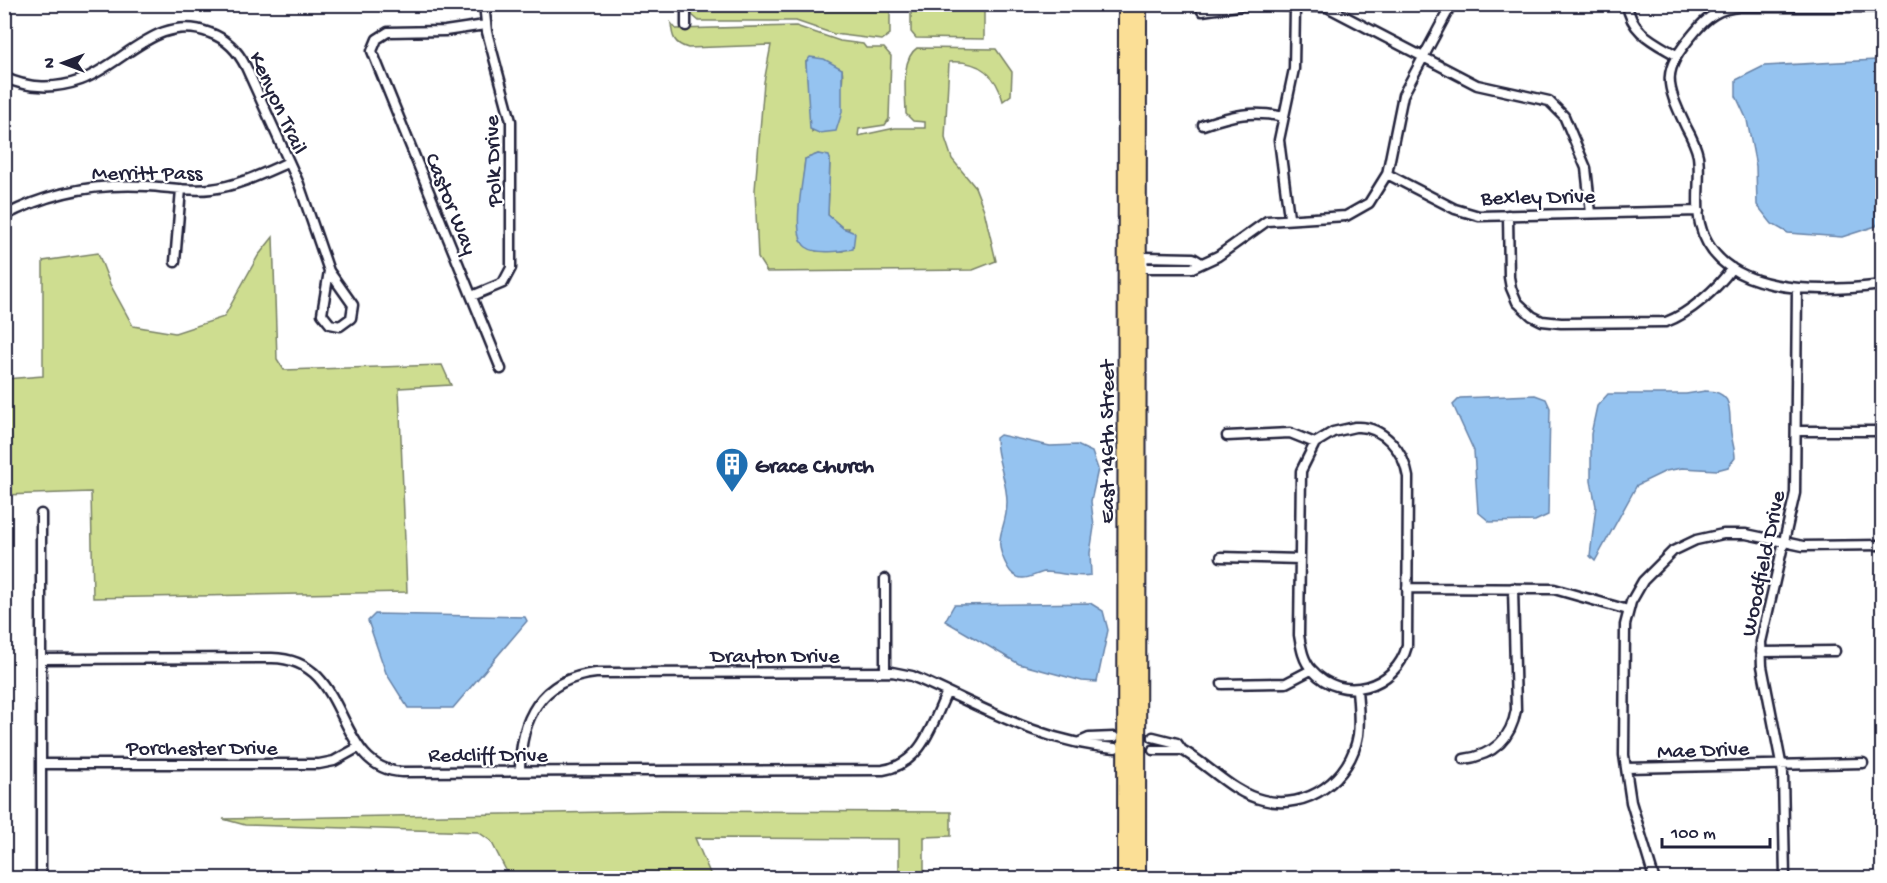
<svg xmlns="http://www.w3.org/2000/svg" width="1887" height="883" font-family="'Gochi Hand',sans-serif">
	<style>
		.green { fill: #cedd90; stroke: #788066; stroke-width: 1.5; fill-rule: evenodd }
		.water { fill: #95c3f0; stroke: #6783a8; stroke-width: 1.5 }
		.lines { fill: none; stroke-linecap: round; stroke-linejoin: round }
		.minor-casing { stroke: #22223b; stroke-width: 13 }
		.primary-casing { stroke: #22223b; stroke-width: 18 }
		.minor { stroke: #fff; stroke-width: 8 }
		.primary { stroke: #fbdf96; stroke-width: 14 }
		.labels { text-anchor: middle; stroke-width: 4.5; stroke-linejoin: round; paint-order: stroke }
		.street-label { font-size: 22px; fill: #22223b; stroke: #fff }
		.poi-label { font-size: 22px; font-weight: bold; fill: #22223b; stroke: #fff; text-anchor: start }
	</style>
	<rect width="100%" height="100%" fill="#fff"/>
	<filter id="ink" filterUnits="userSpaceOnUse"><feTurbulence type="fractalNoise" baseFrequency=".0167" numOctaves="2"/><feDisplacementMap in="SourceGraphic" scale="12" xChannelSelector="R" yChannelSelector="G"/><feConvolveMatrix kernelMatrix="1 2 1 2 8 2 1 2 1" color-interpolation-filters="sRGB"/></filter>
	<g filter="url(#ink)">
		<path class="green" d="M692,5h198v29l-8,6 -48,-6 -38,-13h-97l-7,-6z
			M911,5h73v34l-68,-1 -5,-6z
			M671,23l5,6 120,-3 44,15 23,3 3,4h18l7,8 -2,63 -4,6 -26,4 -1,7 37,-8h30v-6l-12,-1 -7,-7c0,-18 -6,-55 11,-66l79,1 16,23 -1,23 -8,6c-7,-28 -26,-41 -54,-39l-4,76 7,21 23,28 9,23 12,51 -23,9 -206,2 -9,-14 -3,-68 9,-108 7,-37 -83,3c-14,-4 -16,-11 -17,-25zM806,62l36,7c5,23 -17,44 -30,63zM818,154l12,5 -2,56 15,13h6l-6,23h-27l-17,-29 6,-63z
			M273,237l4,122 7,11 158,-5 9,20 -52,3 8,204 -314,6 -2,-106 -86,3v-116l38,-3v-115l55,-8 12,31 23,42 42,7 49,-16 34,-61z
			M661,811l290,1v24l-27,1v41h-25v-39l-204,-1 17,40h-76l-6,-5 -54,5h-66l-19,-37 -13,-9 -233,-7 -22,-6z"/>
		<path class="water" d="M810,57l14,2 18,10v43l-6,19 -17,2 -9,-4 -4,-67z
			M1876,60l6,4v154l-6,8 -34,11 -54,-4 -16,-9 -15,-19 -1,-39 -9,-46 -11,-24v-16l28,-14z
			M818,154l11,2 1,3 -2,56 15,13 12,5 -2,16c-12,2 -36,6 -47,-2 -16,-12 -2,-69 -1,-88z
			M1705,391c31,0 23,22 26,42 1,9 4,16 4,25l-7,9 -11,3 -35,-2 -16,3 -29,14 -42,76 -5,-5 6,-50 -5,-25v-47l6,-28 11,-12h78z
			M1535,395l11,4 4,9 -2,107 -13,6 -45,1 -12,-10 -4,-61 -21,-46 7,-7z
			M1000,435l50,11 27,-1 15,7 6,17 -7,32 3,26 -4,26 1,22c-17,3 -30,-3 -46,-3 -8,1 -16,7 -23,6 -6,0 -12,-6 -14,-10 -18,-32 -1,-36 -1,-66 0,-22 -11,-42 -11,-64z
			M1090,603l13,8 5,19 -11,52 -15,-1 -63,-17 -74,-43 9,-16z
			M375,614l150,3 2,4 -74,87h-45l-22,-35 -18,-52z"/>
		<g class="lines">
			<defs>
				<path id="minor" d="M686,4v22
					M1627,4c4,29 27,38 49,51
					M1882,7h-142c-21,1 -33,10 -46,26 -33,39 -29,49 -8,94 5,9 10,19 12,29 3,22 -3,47 2,68 18,74 125,68 182,61
					M1202,11l43,-6 82,2 150,78 72,16 15,15 22,52 5,45
					M485,25l-40,6 -57,1 -11,7 -5,12 129,318
					M4,77c24,12 52,12 77,3 43,-16 78,-68 129,-47 17,6 28,18 36,34l53,117 30,87 24,34 -2,13 -11,8 -10,-2 -8,-10 7,-43
					M1203,125c29,-10 50,-15 81,-8
					M1387,174l68,35 24,7 220,-5
					M1508,215l1,62 2,11 6,14 15,14 10,5 19,2 105,-1c24,-9 51,-33 66,-54
					M4,216c45,-24 93,-33 143,-30 21,1 42,6 64,3 27,-3 53,-16 78,-27
					M1289,217l-10,-77 15,-71 1,-62
					M175,262l6,-73
					M1143,262l2,6h47l26,-12 49,-35 79,-5 23,-13 18,-29 16,-79 45,-84
					M1138,263l5,-1 2,-5 48,1 8,5
					M472,296l31,-13 8,-15v-147l-24,-89 -3,-28
					M1355,427c29,-2 49,25 53,50l-1,169c-11,42 -65,58 -95,24 -9,-9 -11,-23 -13,-35l2,-164 14,-28 18,-11z
					M1797,431h85
					M1227,436l63,-3 25,10
					M1221,557l79,2
					M1407,588l147,1 74,21
					M1761,652l74,-1
					M41,659l231,-1c81,1 60,110 130,114l481,-2c39,-6 49,-46 64,-78
					M885,671v-92
					M1222,684l64,-1 25,-13
					M1080,742l9,-4 25,-1
					M1153,750h29l-5,-7 -24,-6
					M1182,750c27,15 50,43 81,50 44,11 88,-21 95,-65 2,-14 0,-31 -1,-46
					M1464,759c30,-4 47,-20 52,-49l-3,-122
					M41,764h278l15,-3 25,-14
					M1626,768l237,-5
					M520,771c0,-51 20,-92 76,-98l296,-1 20,4c68,29 127,67 203,72
					M41,878v-364
					M1654,878l-23,-76 -7,-47 1,-130 6,-23 12,-21 30,-30 23,-11 27,-6h23l57,12 79,-1
					M1785,878l-2,-105 -21,-107 -1,-24 34,-149 2,-204"/>
				<path id="primary" d="M1125,878l1,-874
					M1138,878l1,-874"/>
			</defs>
			<use href="#minor" class="minor-casing"/>
			<use href="#primary" class="primary-casing"/>
			<use href="#minor" class="minor"/>
			<use href="#primary" class="primary"/>
		</g>
	</g>
	<defs>
		<symbol id="building-pin" viewBox="-11 -11 22 30"><path d="M0 17L-7.5 6A9.5 9.5 0 1 1 7.5 6Z" fill="#1f6fb2" stroke="#fff"/><path d="M-4-6H4V6H1V3H-1V6H-4ZM-2.5-4.3h1.7v1.8h-1.7ZM.8-4.3h1.7v1.8H.8ZM-2.5-1h1.7V.8h-1.7ZM.8-1h1.7V.8H.8Z" fill="#fff"/></symbol>
	</defs>
	<g fill-rule="evenodd">
		<use href="#building-pin" x="713" y="445" width="38" height="52"/>
	</g>
	<g class="labels">
		<g class="street-label">
			<text transform="translate(280 102) rotate(65)" y="8">Kenyon Trail</text>
			<text transform="translate(491 161) rotate(-92)" y="8">Polk Drive</text>
			<text x="147" y="179">Merritt Pass</text>
			<text transform="translate(1538 195) rotate(-1)" y="8">Bexley Drive</text>
			<text transform="translate(453 203) rotate(68)" y="8">Castor Way</text>
			<text transform="translate(1105 442) rotate(-90)" y="8">East 146th Street</text>
			<text transform="translate(1761 563) rotate(-78)" y="8">Woodfield Drive</text>
			<text x="775" y="662">Drayton Drive</text>
			<text x="202" y="754">Porchester Drive</text>
			<text transform="translate(1703 748) rotate(-2)" y="8">Mae Drive</text>
			<text x="488" y="761">Redcliff Drive</text>
		</g>
		<g class="poi-label">
			<text x="755" y="472">Grace Church</text>
		</g>
	</g>
	<rect width="1887" height="883" fill="none" stroke="#fff" stroke-width="24"/>
	<rect x="12" y="12" width="1863" height="859" fill="none" stroke="#22223b" stroke-width="2" filter="url(#ink)"/>
	<g transform="translate(63 63) rotate(270)" stroke="#ffffff" stroke-width="4.5" paint-order="stroke">
	<path d="M0-4.5L10 22L0 15L-10 22Z" fill="#22223b"/>
	<text y="-9" font-size="16" font-weight="bold" text-anchor="middle" fill="#22223b">N</text>
	</g>
	<path d="M1662 838v9h108v-9" fill="none" stroke="#22223b" stroke-width="3"/>
	<text x="1671" y="838" font-size="18" fill="#22223b" stroke="#ffffff" stroke-width="4.5" paint-order="stroke">100 m</text>
</svg>
